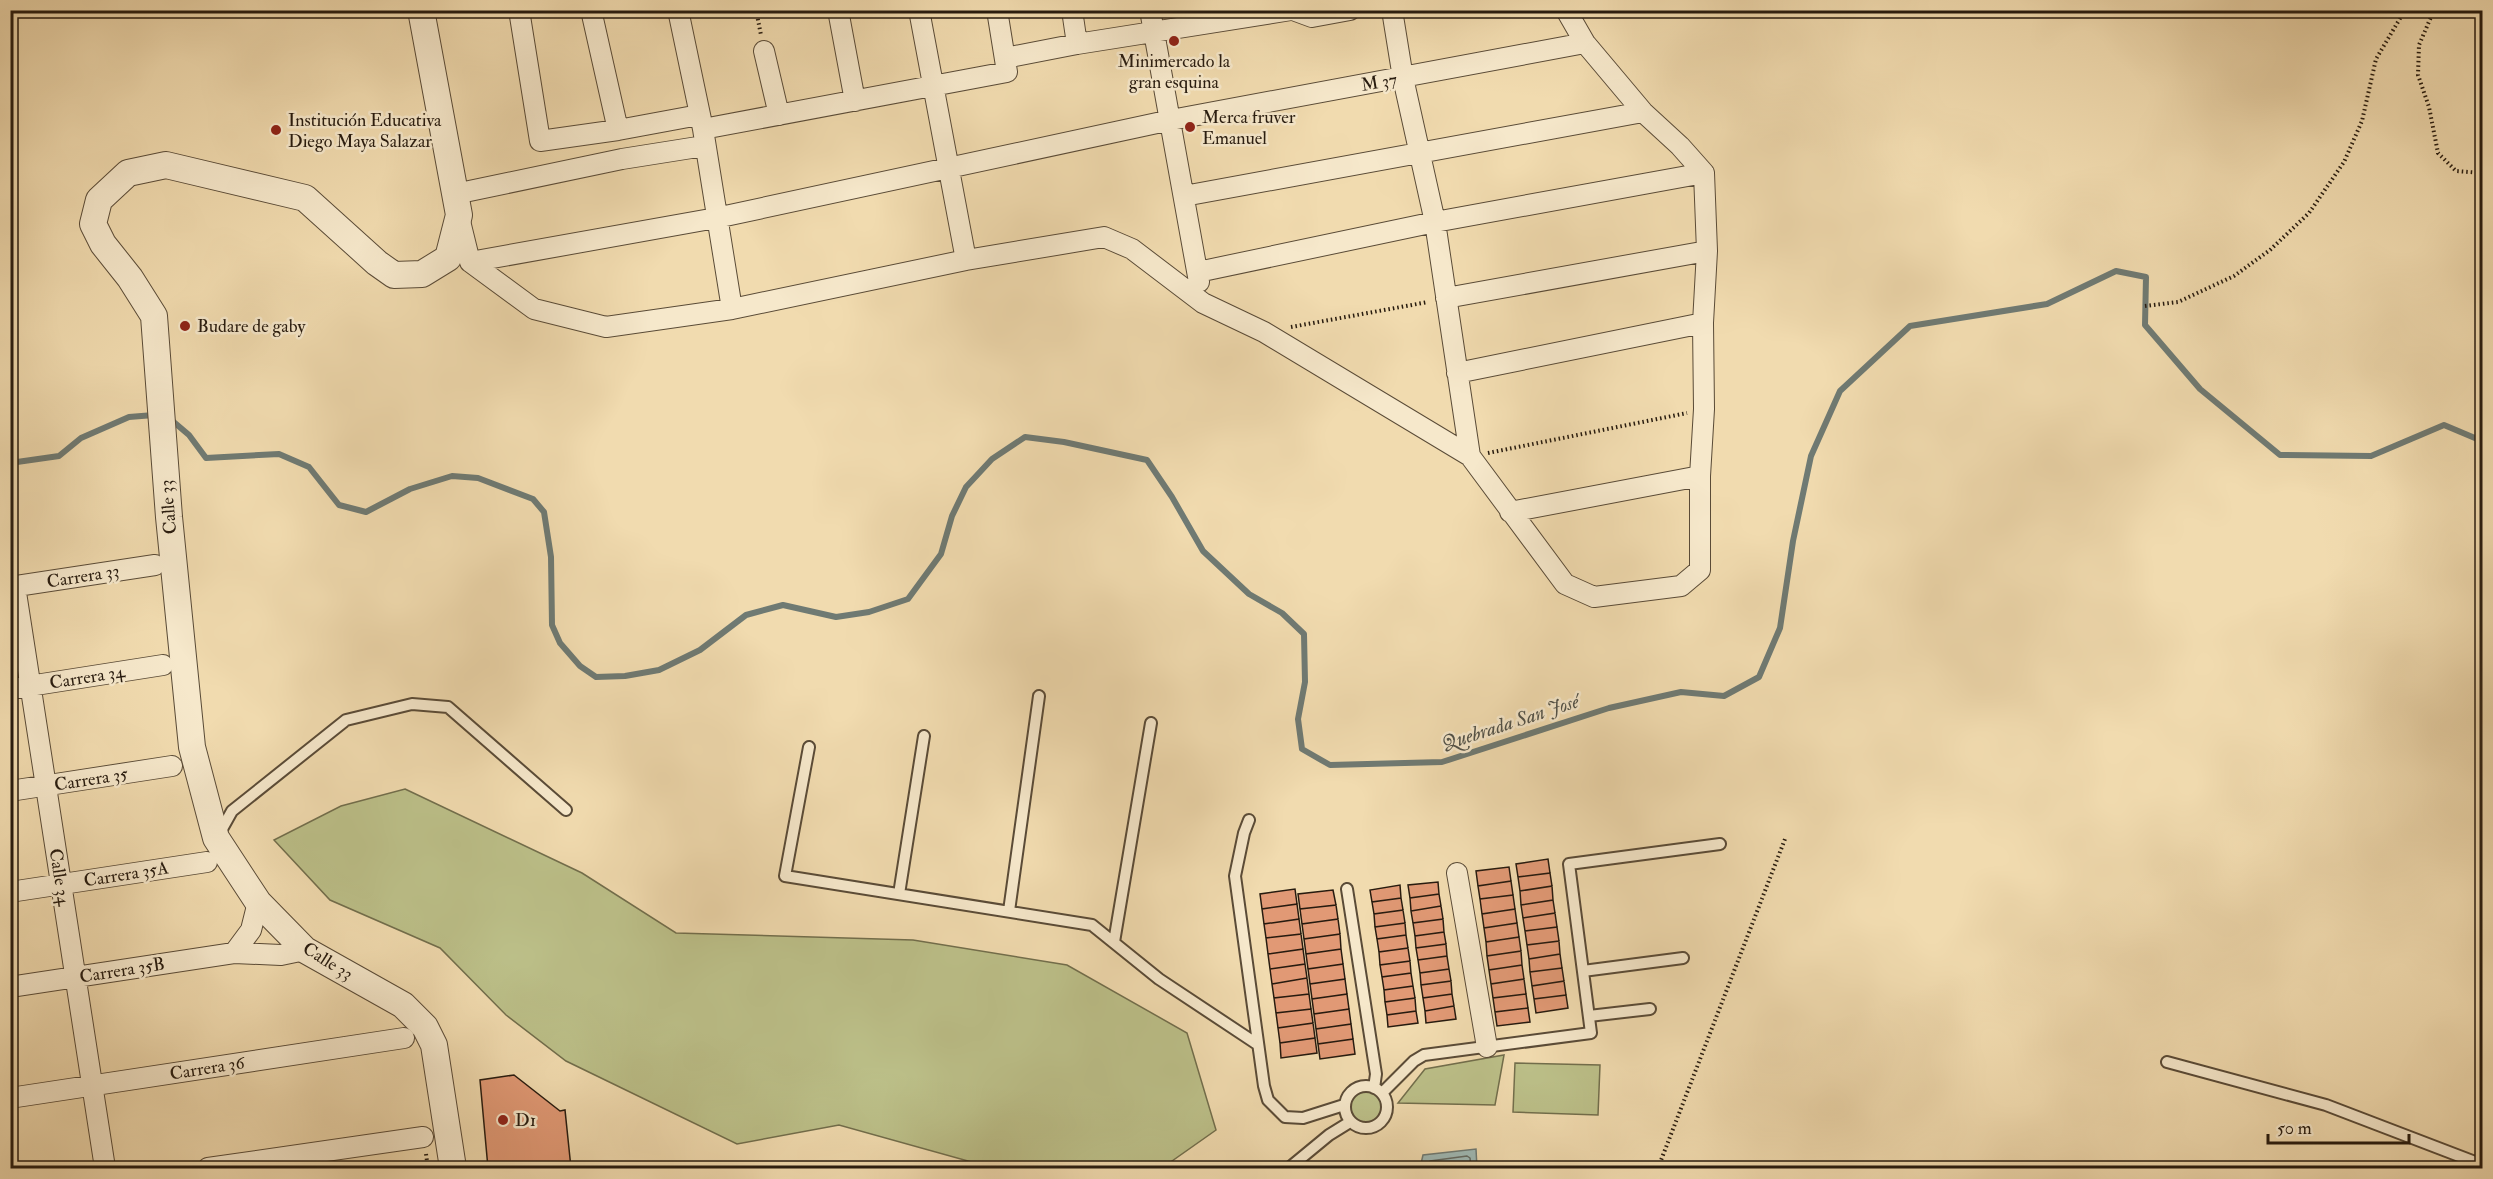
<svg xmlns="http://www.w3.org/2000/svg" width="2493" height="1179" font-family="'IM FELL Double Pica',serif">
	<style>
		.green { fill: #bcc089; stroke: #726e4c; stroke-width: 1.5 }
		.water { fill: #9fb9b5; stroke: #6f7a73; stroke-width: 1.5 }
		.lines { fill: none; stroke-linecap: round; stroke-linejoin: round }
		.shore { stroke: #636a62; stroke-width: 1.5 }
		.stream { stroke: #6f7a73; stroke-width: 6 }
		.building { fill: #e19975; stroke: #271b0f; stroke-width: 1.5 }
		.service-casing { stroke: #5a4b37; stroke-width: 14 }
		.minor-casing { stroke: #5a4b37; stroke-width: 22 }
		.tertiary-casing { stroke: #5a4b37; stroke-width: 28 }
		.path { stroke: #271b0f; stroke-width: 4; stroke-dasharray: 1.5 3; stroke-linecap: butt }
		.service { stroke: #f6e8cb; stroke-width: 10 }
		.minor { stroke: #f6e8cb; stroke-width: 20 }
		.tertiary { stroke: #f6e8cb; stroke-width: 26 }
		.poi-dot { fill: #8f2418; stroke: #f6e8cb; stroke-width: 2 }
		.labels { text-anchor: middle; stroke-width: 5; stroke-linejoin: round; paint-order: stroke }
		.poi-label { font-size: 18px; fill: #271b0f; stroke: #f6e8cb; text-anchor: start }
		.street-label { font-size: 18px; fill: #271b0f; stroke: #f6e8cb }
		.water-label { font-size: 20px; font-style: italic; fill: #515249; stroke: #f6e8cb }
	</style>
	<rect width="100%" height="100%" fill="#f1dbaf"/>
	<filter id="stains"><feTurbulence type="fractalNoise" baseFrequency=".00333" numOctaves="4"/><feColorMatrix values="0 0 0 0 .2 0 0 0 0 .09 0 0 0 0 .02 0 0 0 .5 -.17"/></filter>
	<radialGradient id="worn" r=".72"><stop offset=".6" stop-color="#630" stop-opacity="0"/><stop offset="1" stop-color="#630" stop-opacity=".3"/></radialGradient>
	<path class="green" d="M405,789l177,84 94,60 237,7 154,25 120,68 29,97 -54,38h-169l-154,-43 -102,19 -171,-83 -60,-46 -66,-67 -110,-48 -56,-60 67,-34z
		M1504,1055l-9,50 -97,-2 27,-34z
		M1515,1063l85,2 -2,50 -85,-3z
		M1345 1107a21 21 0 1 1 42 0a21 21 0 1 1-42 0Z"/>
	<path class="water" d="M1476,1149l1,19h-57l3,-13z"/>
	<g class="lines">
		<path class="shore" d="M1427,1168l3,-7 37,-5 3,2 1,10"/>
		<path class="stream" d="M169,418l20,17 17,23 73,-4 30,13 30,38 27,7 44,-23 42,-13 26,2 55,21 11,13 7,45 1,68 8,18 20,23 16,11 29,-1 34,-6 41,-20 46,-35 37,-10 53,12 33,-5 39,-13 33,-45 11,-38 14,-29 26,-28 33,-22 39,5 83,18 25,37 31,54 46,43 33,19 22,21 1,48 -7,37 4,30 28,16 112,-3 167,-54 72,-16 43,4 35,-19 21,-49 13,-87 18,-85 29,-65 70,-65 137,-22 69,-33 30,6 -1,48 55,64 80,66 91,1 73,-31 38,16
			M10,463l49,-7 22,-18 48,-21 25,-2"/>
	</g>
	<path class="building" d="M1548,859l2,14 -32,4 -2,-13z
		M1509,867l2,14 -33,5 -2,-15z
		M1550,873l2,13 -32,5 -2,-14z
		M1511,881l2,14 -33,4 -2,-13z
		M1438,882l1,12 -29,4 -2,-13z
		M1400,885l1,13 -29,4 -2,-12z
		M1552,886l1,14 -32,5 -1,-14z
		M1295,889l2,15 -35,5 -2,-15z
		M1333,890l3,15 -36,4 -2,-15z
		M1439,894l2,12 -30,5 -1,-13z
		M1513,895l2,14 -33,5 -2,-15z
		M1401,898l2,12 -29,4 -2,-12z
		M1553,900l2,13 -32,5 -2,-13z
		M1297,904l2,15 -35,5 -2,-15z
		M1336,905l2,14 -36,5 -2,-15z
		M1441,906l2,13 -30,4 -2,-12z
		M1515,909l2,14 -33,5 -2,-14z
		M1403,910l2,13 -30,4 -1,-13z
		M1555,913l2,14 -32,4 -2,-13z
		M1299,919l2,15 -35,4 -2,-14z
		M1338,919l2,15 -36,5 -2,-15z
		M1443,919l1,13 -29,4 -2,-13z
		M1405,923l1,12 -29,4 -2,-12z
		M1517,923l2,14 -33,5 -2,-14z
		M1557,927l2,14 -32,4 -2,-14z
		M1444,932l2,12 -30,4 -1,-12z
		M1301,934l2,15 -35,5 -2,-16z
		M1340,934l1,15 -35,5 -2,-15z
		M1406,935l2,13 -29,4 -2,-13z
		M1519,937l2,14 -34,5 -1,-14z
		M1559,941l1,13 -31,5 -2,-14z
		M1446,944l1,12 -29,4 -2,-12z
		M1408,948l2,13 -30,4 -1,-13z
		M1303,949l2,15 -35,5 -2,-15z
		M1341,949l2,15 -35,5 -2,-15z
		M1521,951l1,14 -33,5 -2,-14z
		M1560,954l2,14 -32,4 -1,-13z
		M1447,956l2,13 -29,4 -2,-13z
		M1410,961l1,12 -29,4 -2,-12z
		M1305,964l2,14 -35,6 -2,-15z
		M1343,964l2,15 -35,5 -2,-15z
		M1522,965l2,14 -33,5 -2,-14z
		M1562,968l2,13 -32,5 -2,-14z
		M1449,969l2,12 -30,4 -1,-12z
		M1411,973l2,13 -29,4 -2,-13z
		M1307,978l2,16 -35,4 -2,-14z
		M1345,979l2,15 -35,5 -2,-15z
		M1524,979l2,15 -33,4 -2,-14z
		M1451,981l1,13 -29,4 -2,-13z
		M1564,981l2,14 -32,4 -2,-13z
		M1413,986l2,12 -30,4 -1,-12z
		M1309,994l2,15 -35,4 -2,-15z
		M1347,994l2,15 -35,5 -2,-15z
		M1452,994l2,12 -29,5 -2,-13z
		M1526,994l2,14 -33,4 -2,-14z
		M1566,995l2,13 -32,5 -2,-14z
		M1415,998l1,13 -29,4 -2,-13z
		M1454,1006l2,13 -30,4 -1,-12z
		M1528,1008l2,14 -33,4 -2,-14z
		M1311,1009l2,14 -35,5 -2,-15z
		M1349,1009l2,15 -35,5 -2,-15z
		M1416,1011l2,12 -30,4 -1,-12z
		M1313,1023l2,15 -35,5 -2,-15z
		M1351,1024l2,15 -35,5 -2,-15z
		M1315,1038l2,15 -36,5 -1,-15z
		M1353,1039l2,15 -35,5 -2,-15z
		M514,1075l46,36 5,-1 6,58h-83l-8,-88z"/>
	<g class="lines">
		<defs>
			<path id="service" d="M809,747l-24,129 307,49 67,54 98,65
				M1249,820l-5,13 -9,43 29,210 4,14 17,17 18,1 41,-13
				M218,836l14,-25 114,-91 66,-16 36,3 118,103
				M1347,889l29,185 -2,14
				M899,894l25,-158
				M1009,911l30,-215
				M1114,942l37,-219
				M1583,971l100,-13
				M1589,1016l61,-7
				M2167,1062l159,43 149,57 7,6
				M1345 1107a21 21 0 1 1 42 0a21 21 0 1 1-42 0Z
				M1382,1093l32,-32 10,-6 167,-22 -22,-169 151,-20
				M1289,1168l40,-33 21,-13"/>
			<path id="minor" d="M519,10l21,131 78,-11 81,-15
				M591,10l27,120
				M678,10l25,119 29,180
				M838,10l17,91
				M919,10l47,250
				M1072,10l5,34
				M1150,10l49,272
				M1293,10l19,7 38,-7
				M1392,10l11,68 32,144 35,234
				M764,51l15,64
				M1005,58l72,-14 214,-34
				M703,129l304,-57 -10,-62
				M455,194l167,-35 82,-13
				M1184,196l459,-84
				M459,217l11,45 64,47 72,18 126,-18 234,-49 138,-23 28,12 71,54 61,29 206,124 95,128 29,13 87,-11 19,-16v-94l4,-67 -1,-86 4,-72 -3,-78 -24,-27 -37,-34 -58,-69 -19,-33
				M470,262l246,-44 455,-98 414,-77
				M1198,272l237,-50 269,-49
				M1446,298l261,-47
				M1457,373l246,-50
				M1510,512l190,-36
				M15,586l90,582
				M10,587l145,-22
				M10,689l153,-24
				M10,791l162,-25
				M1457,873l30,174
				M10,892l197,-30
				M234,953l17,-23 7,-28
				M10,987l224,-34 47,2 24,-5
				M10,1098l394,-60
				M208,1168l215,-31"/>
			<path id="tertiary" d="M421,10l38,205 -11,43 -26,16 -28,1 -17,-12 -72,-65 -139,-33 -38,8 -29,27 -6,24 10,20 27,34 24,38 15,201 23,230 24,91 42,64 47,48 98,55 22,22 9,18 19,123"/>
		</defs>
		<use href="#service" class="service-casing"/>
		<use href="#minor" class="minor-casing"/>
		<use href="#tertiary" class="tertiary-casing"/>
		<path class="path" d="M756,10l5,25
			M2434,10l-15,35 -1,30 11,32 9,46 18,18 26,2
			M2145,306l33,-4 56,-26 36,-26 39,-37 35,-51 18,-41 14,-62 29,-49
			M1291,327l137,-25
			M1488,453l199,-40
			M426,1154l2,14
			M1658,1168l127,-329"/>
		<use href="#service" class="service"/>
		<use href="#minor" class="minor"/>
		<use href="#tertiary" class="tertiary"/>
	</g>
	<g class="poi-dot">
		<circle cx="1174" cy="41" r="6"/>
		<circle cx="1190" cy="127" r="6"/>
		<circle cx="276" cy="130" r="6"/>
		<circle cx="185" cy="326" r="6"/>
		<circle cx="503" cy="1120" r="6"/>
	</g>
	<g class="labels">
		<g class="poi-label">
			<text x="1174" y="67" text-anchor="middle">Minimercado la<tspan x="1174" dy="21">gran esquina</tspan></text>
			<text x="1202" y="123">Merca fruver<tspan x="1202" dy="21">Emanuel</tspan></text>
			<text x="288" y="126">Institución Educativa<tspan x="288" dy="21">Diego Maya Salazar</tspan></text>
			<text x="197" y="332">Budare de gaby</text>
			<text x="515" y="1126">D1</text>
		</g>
		<g class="street-label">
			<text transform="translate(1379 82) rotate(-10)" y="6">M 37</text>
			<text transform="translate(168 507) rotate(-95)" y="6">Calle 33</text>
			<text transform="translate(83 576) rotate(-9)" y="6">Carrera 33</text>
			<text transform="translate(87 677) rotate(-9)" y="6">Carrera 34</text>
			<text transform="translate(91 779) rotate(-9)" y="6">Carrera 35</text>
			<text transform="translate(126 874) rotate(-9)" y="6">Carrera 35A</text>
			<text transform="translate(60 877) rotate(81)" y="6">Calle 34</text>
			<text transform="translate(328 961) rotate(32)" y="6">Calle 33</text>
			<text transform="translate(122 970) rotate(-9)" y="6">Carrera 35B</text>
			<text transform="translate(207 1068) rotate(-9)" y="6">Carrera 36</text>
		</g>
		<g class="water-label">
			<text transform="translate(1510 722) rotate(-18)" y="7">Quebrada San José</text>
		</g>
	</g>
	<rect width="2493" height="1179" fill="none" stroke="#f1dbaf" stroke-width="36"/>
	<rect x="12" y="12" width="2469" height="1155" fill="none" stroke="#271b0f" stroke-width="3"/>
	<rect x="18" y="18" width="2457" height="1143" fill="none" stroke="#271b0f" stroke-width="1.5"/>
	<path d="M2268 1134v9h141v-9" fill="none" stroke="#271b0f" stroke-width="3"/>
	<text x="2277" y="1134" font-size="18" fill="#271b0f" stroke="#f6e8cb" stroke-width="4.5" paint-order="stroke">50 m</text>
	<rect width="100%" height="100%" filter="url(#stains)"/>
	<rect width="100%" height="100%" fill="url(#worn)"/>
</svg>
